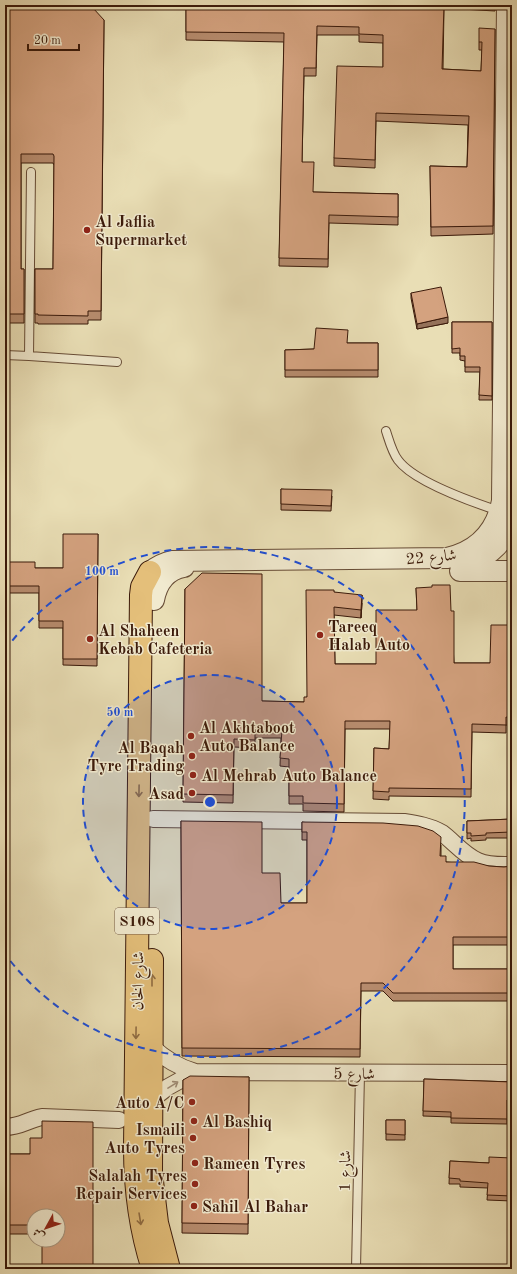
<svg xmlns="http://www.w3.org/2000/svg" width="517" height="1274" font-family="'Old Standard TT',Amiri,serif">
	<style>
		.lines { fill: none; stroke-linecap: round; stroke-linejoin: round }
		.service-casing { stroke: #664b35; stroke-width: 10 }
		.minor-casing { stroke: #664b35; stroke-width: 18 }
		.tertiary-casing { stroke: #664b35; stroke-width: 22 }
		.primary-casing { stroke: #3b1a0a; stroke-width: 24 }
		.service { stroke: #f1eacf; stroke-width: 8 }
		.minor { stroke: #f1eacf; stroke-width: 16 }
		.tertiary { stroke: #f1eacf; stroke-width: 20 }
		.primary { stroke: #e4bf7a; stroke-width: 22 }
		.wall { fill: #b68b6d; stroke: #3b1a0a }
		.shaded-wall { fill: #947159; stroke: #3b1a0a }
		.building { fill: #d4a27f; stroke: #3b1a0a }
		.oneway { stroke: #906c42 }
		.oneway2 { stroke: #9f8c76 }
		.ring { fill: none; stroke: #1d4ed8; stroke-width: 2; stroke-dasharray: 7 5 }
		.poi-dot { fill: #8f2418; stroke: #f1eacf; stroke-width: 1.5 }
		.labels { text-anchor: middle; stroke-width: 3; stroke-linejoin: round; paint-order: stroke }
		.shield { fill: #f1eacf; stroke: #725845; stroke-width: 1 }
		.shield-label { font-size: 15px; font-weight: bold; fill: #3b1a0a }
		.poi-label { font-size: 16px; font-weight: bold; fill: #3b1a0a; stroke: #f1eacf; text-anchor: start }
		.street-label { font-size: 16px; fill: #3b1a0a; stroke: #f1eacf }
		.centre { fill: #1d4ed8; stroke: #f1eacf; stroke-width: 2 }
		.ring-label { font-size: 12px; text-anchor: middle; font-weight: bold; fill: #1d4ed8; stroke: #f1eacf; stroke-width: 3; stroke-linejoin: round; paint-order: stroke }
	</style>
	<rect width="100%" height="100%" fill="#e9deb5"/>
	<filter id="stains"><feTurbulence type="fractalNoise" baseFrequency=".005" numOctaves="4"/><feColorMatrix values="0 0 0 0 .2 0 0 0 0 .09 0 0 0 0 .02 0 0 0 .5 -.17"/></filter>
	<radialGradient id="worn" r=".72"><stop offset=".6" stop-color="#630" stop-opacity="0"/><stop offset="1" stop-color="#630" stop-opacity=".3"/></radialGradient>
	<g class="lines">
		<defs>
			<path id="service" d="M5,355l24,1 88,6
				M29,356l2,-184
				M386,431c3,9 6,21 12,29 16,22 74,42 101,51
				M356,1269l4,-196"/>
			<path id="minor" d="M153,819l251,3c13,2 26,4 38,11 12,9 22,22 36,28 11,5 23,4 34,4
				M152,1047c13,12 26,20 43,25l317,1
				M151,1100l17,-13 27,-15
				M5,1127c16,0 22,-7 37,-10l77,3"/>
			<path id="tertiary" d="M461,568c23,-7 41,-23 51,-44
				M460,571h52
				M150,572c7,-6 13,-9 22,-11l275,-3c31,-7 49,-26 55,-57l5,-496
				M154,600c3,-16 12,-30 30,-33"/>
			<path id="primary" d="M150,572l-8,15 -1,8 -6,553c0,42 5,81 18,121
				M152,960l-1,213 6,50 12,46"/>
		</defs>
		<use href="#service" class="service-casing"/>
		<use href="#minor" class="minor-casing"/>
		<use href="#tertiary" class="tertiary-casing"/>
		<use href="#primary" class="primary-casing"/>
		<use href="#service" class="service"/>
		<use href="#minor" class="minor"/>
		<use href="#tertiary" class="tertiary"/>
		<use href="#primary" class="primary"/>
	</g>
	<path class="wall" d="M5,5l46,2 53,13 -3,300h-13v4h-50v-1h-3v-54h18l1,-104 -1,-2h-32v106h3v54h-19z
		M186,5h310l-1,6 -51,-3 -1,61 38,2 1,-21h-3v-8l16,-13 -2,205 -62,2 -1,-70 37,1 1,-42 -92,-4 -1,47 -41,-2v-8l49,-91v-24l-24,-1v-7h-42l-1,41h-12l-2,86 11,30 85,2v31l-69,-2 -1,44 -49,-1 5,-224 -98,-2z
		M411,293l37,30 -31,6 -6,-31z
		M452,322h40v78h-13l1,-28h-15v-11l-5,-1v-7h-8z
		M347,343h31v34h-93v-27l29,-1z
		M281,489l51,7 -1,15 -50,-1z
		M98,534l-1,132 -34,-1v-37h-24v-35h-34v-31l30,6h28z
		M416,588l35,23 3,52h36l22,-38v101l-6,-1v8l-34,-1 -1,65 -82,-1v4l-16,-1 1,-51 15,1 1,-20h-45l-1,83 -41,-1v-7h-14v-37l-9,-1 1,-28h-26v10l-21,-1 -1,56 -50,-1 2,-213 77,112 42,1 3,-5 27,-105 28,11 -1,15 -27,-3 1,49h41l41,-54z
		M512,819v19h-26v2l-15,1v-3l-4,1v-18z
		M181,821l81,52 19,30h26v-63h-5v-18l139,23v11l5,6 43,4 15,1 8,-1v79h-59v24h59v32h-119l-10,-10h-22l-1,66 -178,-1z
		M249,1077l-1,157 -66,-1 1,-153z
		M424,1079l88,3v23h-5v19l-56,-1v-6l-28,-1z
		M386,1120h19v20h-19z
		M42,1138l16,102 -24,-24v18h-26v-80h22z
		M512,1158v43l-25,-1 1,-12 -28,-1v-3h-11l1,-23 39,2z"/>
	<path class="shaded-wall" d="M448,317v6l-31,6v-5z
		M362,595v8l-1,15v-8z"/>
	<path class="building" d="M5,5h46v2l42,1 11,12 -3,291h-13v5l-50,-1v-1h-3v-45h18l1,-113 -1,-2h-32v115h3v45h-19z
		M186,5h258l-2,64 39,2 1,-29h-3v-14l16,1 -2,197 -62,1 -1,-61 37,1 2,-51 -93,-3 -1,47 -41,-2 3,-92 46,1v-32l-24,-1v-7l-42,-1 -1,42h-12l-2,94h12l-1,30 85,2v23l-69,-2 -1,44 -49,-1 5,-225 -98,-1z
		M441,287l7,30 -31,7 -6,-31z
		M452,322h40v74l-13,-1 1,-28h-15v-11h-5v-8l-8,1z
		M316,328l32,2 -1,13h31v27h-93v-20l29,-1z
		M281,489l51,1 -1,16 -50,-2z
		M63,534h35l-1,125h-34v-38h-24v-35h-34v-24h30v6h28z
		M202,573l60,1v127l42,1v-5h3l-1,-107h28v2l28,3 -1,15 -27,-3 1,57h41v-54h41l-1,-22 16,-1v-2h18l1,26h3v52h36l1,-38h21v93l-6,-1v8l-34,-1 -1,65 -82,-1v4l-16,-1 1,-43 15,1 1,-28h-45l-1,83 -41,-1v-7h-14v-37l-9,-1 2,-28h-27v10l-21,-1 -1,56 -50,-1 2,-205z
		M512,819v13l-26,1v2l-15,1v-3h-4v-12z
		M181,821l81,1v51h18l1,30h26v-71h-5v-10l81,1 35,3 15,5 8,6 -1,19h6v6h28l15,4 15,1 8,-1v71h-59v32h59v24h-119l-10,-10h-22l-1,66 -178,-1z
		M190,1076l59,1 -1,147 -66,-1 1,-143z
		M424,1079l88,3v18h-5v19l-56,-1v-6l-28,-1z
		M386,1120h19v15l-19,-1z
		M42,1121l51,1v147h-51v-29h16v-24h-24v9h-26v-71h22v-16h12z
		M489,1157l23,1v38l-25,-1 1,-12 -28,-2v-2l-11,-1 1,-17 39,2z"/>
	<defs><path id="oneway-shaft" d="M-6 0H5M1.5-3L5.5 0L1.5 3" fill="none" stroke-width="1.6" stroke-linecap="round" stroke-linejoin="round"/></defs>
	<g class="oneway">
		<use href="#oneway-shaft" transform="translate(139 791) rotate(91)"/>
		<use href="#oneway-shaft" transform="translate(152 980) rotate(-90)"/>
		<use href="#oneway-shaft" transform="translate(136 1033) rotate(91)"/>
		<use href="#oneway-shaft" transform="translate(140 1219) rotate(81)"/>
	</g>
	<use class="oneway2" href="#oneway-shaft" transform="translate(173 1085) rotate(-32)"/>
	<circle cx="210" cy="802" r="127" fill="#1d4ed8" fill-opacity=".12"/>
	<g class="ring">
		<circle cx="210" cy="802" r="127"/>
		<path d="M5 650A255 255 0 1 1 5 954"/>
	</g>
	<g class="poi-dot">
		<circle cx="87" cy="230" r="4"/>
		<circle cx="320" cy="635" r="4"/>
		<circle cx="90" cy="639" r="4"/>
		<circle cx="191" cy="736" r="4"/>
		<circle cx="192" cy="756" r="4"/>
		<circle cx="193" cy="775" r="4"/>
		<circle cx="192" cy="793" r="4"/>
		<circle cx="192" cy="1102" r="4"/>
		<circle cx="194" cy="1121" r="4"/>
		<circle cx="193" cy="1138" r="4"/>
		<circle cx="195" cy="1163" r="4"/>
		<circle cx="195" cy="1184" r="4"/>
		<circle cx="194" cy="1206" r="4"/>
	</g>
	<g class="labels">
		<rect class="shield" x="115" y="908" width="44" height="26" rx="3"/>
		<g class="shield-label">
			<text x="137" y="926">S108</text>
		</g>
		<g class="poi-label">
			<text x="95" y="227">Al Jaflia<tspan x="95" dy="18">Supermarket</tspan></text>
			<text x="328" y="632">Tareeq<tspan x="328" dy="18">Halab Auto</tspan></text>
			<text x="98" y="636">Al Shaheen<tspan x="98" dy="18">Kebab Cafeteria</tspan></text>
			<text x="199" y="733">Al Akhtaboot<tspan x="199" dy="18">Auto Balance</tspan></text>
			<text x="184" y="753" text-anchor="end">Al Baqah<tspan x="184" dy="18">Tyre Trading</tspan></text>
			<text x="201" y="781">Al Mehrab Auto Balance</text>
			<text x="184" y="799" text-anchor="end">Asad</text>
			<text x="184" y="1108" text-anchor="end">Auto A/C</text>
			<text x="202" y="1127">Al Bashiq</text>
			<text x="185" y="1135" text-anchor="end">Ismaili<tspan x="185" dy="18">Auto Tyres</tspan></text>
			<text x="203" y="1169">Rameen Tyres</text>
			<text x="187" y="1181" text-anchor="end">Salalah Tyres<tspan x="187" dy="18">Repair Services</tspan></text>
			<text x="202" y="1212">Sahil Al Bahar</text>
		</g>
		<g class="street-label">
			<text transform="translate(431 556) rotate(-5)" y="6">شارع 22</text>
			<text transform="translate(137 981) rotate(-89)" y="6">شارع الخان</text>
			<text x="354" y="1079">شارع 5</text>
			<text transform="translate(344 1171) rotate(-89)" y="6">شارع 1</text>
		</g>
	</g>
	<circle cx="210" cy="802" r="6" class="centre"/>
	<g class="ring-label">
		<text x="102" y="575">100 m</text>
		<text x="120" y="716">50 m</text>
	</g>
	<rect width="517" height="1274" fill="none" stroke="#e9deb5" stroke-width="20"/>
	<rect x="6" y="6" width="505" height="1262" fill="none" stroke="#3b1a0a" stroke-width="2"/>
	<rect x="10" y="10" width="497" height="1254" fill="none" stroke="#3b1a0a"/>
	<g transform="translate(46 1228) rotate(230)"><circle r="19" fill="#f1eacf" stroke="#a89780"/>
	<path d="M0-3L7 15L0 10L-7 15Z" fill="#8f2418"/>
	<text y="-6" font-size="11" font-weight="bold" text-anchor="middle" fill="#3b1a0a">ش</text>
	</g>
	<path d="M28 44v6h51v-6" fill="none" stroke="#3b1a0a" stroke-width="2"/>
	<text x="34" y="44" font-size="12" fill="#3b1a0a" stroke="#f1eacf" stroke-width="3" paint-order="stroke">20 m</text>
	<rect width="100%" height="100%" filter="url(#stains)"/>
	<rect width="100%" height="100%" fill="url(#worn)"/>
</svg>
